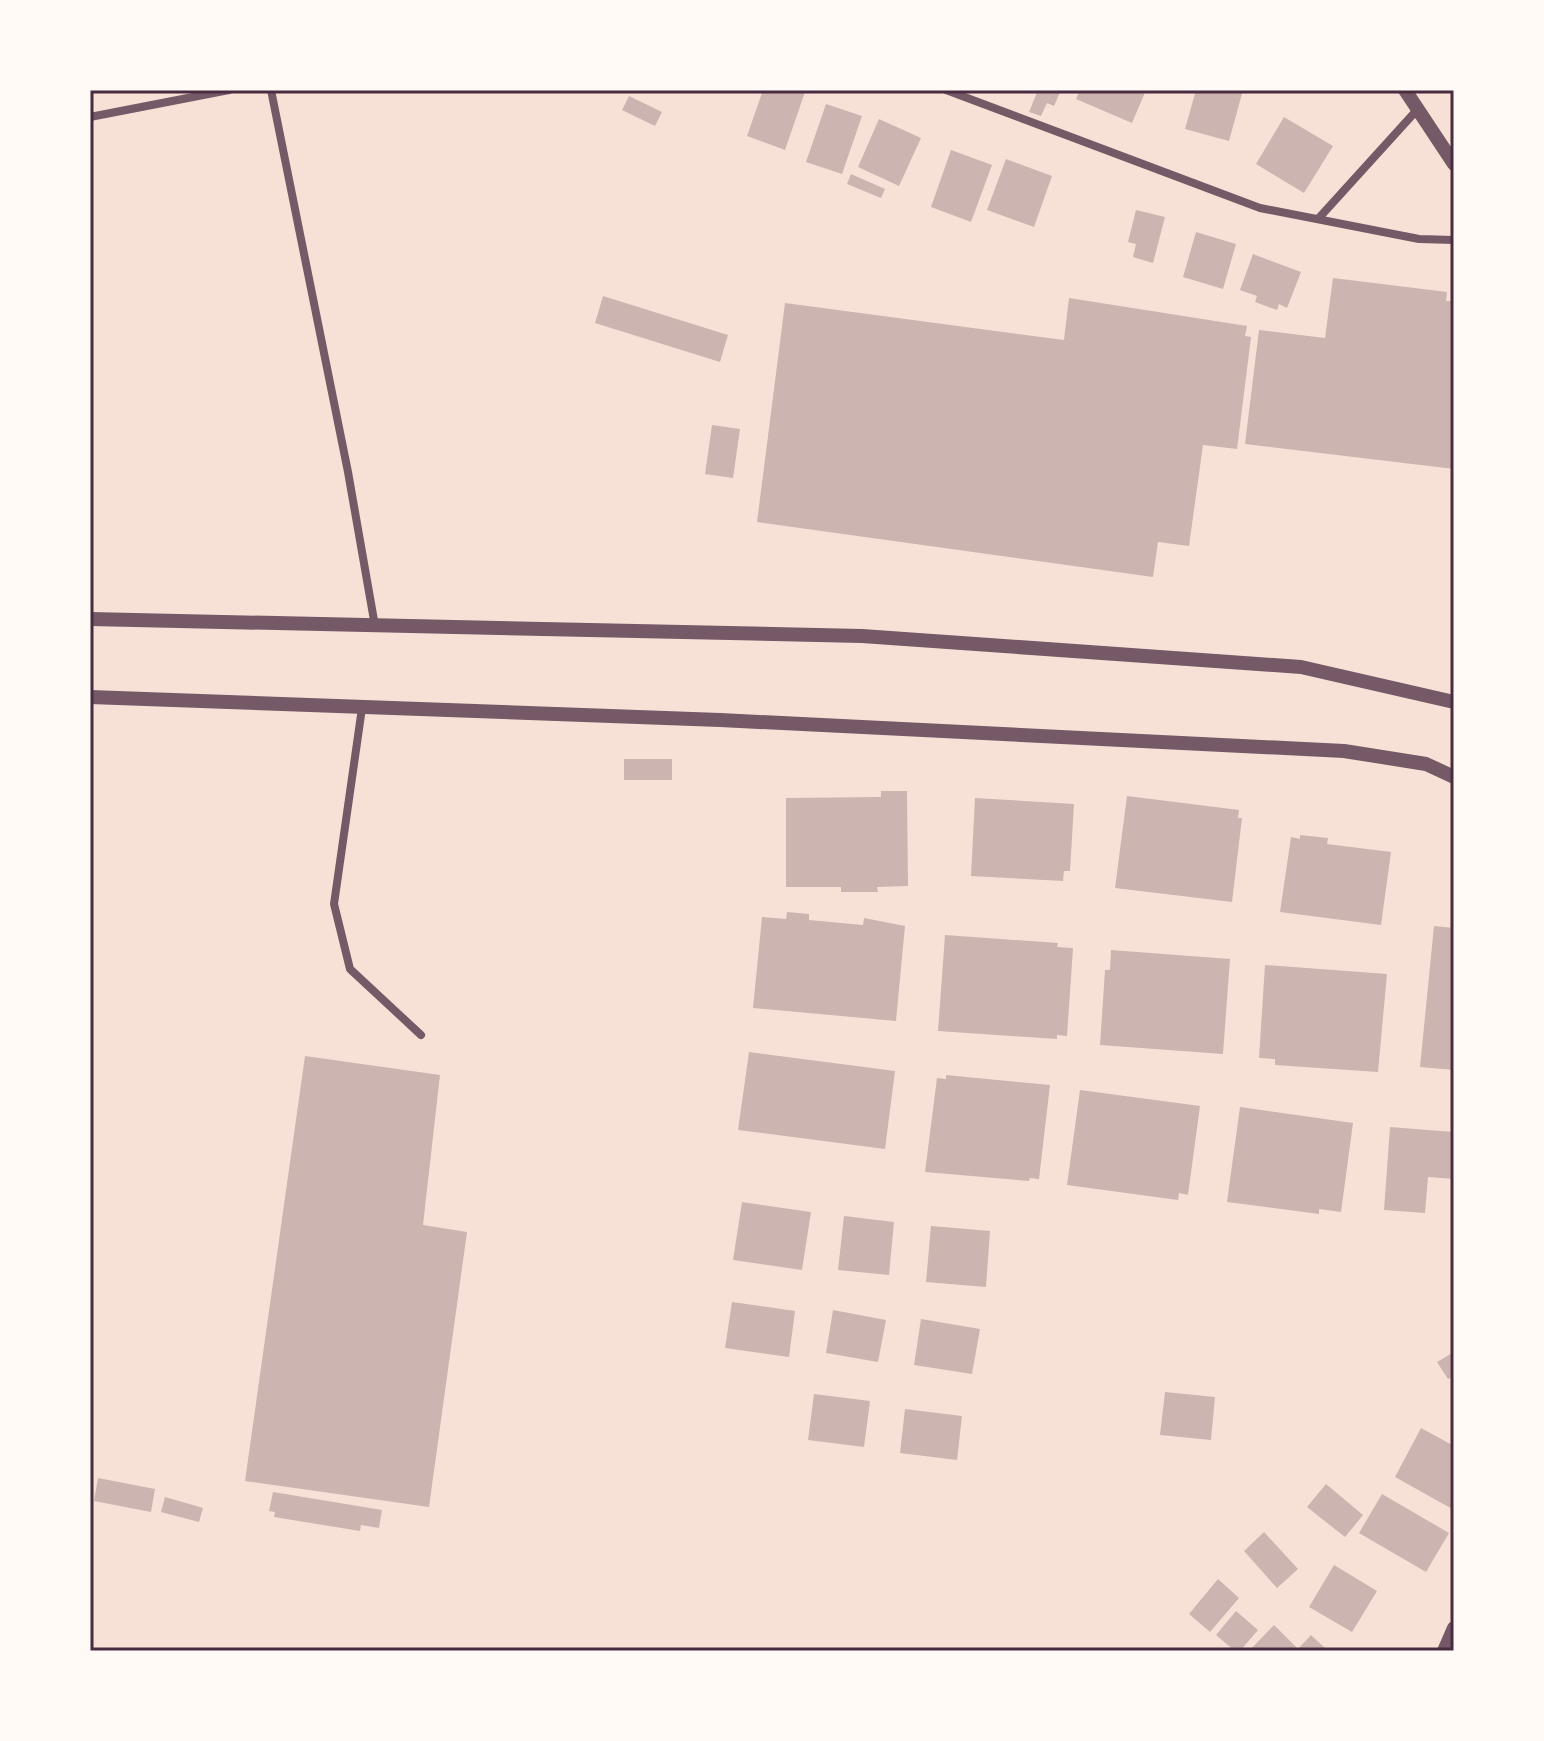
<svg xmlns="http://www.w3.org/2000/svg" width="1544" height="1741" font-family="Lora,serif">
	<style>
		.building { fill: #ccb4b1 }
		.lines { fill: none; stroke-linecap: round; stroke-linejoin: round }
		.minor { stroke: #755966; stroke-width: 8 }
		.tertiary { stroke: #755966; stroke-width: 14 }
		.neatline { fill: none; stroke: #4a2c40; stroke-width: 3 }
	</style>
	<rect width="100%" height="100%" fill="#f7e1d7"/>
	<path class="building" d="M763,90l42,2 -20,58 -38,-14z
		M1038,90h23l-7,16 -7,-3 -6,13 -12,-4z
		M1080,90h66l-14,33 -56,-24z
		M1196,90h47l-14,51 -44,-12z
		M629,96l33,16 -7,14 -33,-16z
		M826,104l36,12 -20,58 -36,-12z
		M1284,117l49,29 -29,47 -48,-29z
		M879,119l42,19 -22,48 -41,-19z
		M951,150l41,15 -21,57 -40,-15z
		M1006,159l46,17 -18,51 -47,-17z
		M851,174l34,15 -4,9 -34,-14z
		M1136,210l29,7 -12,46 -20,-6 3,-13 -8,-2z
		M1196,232l40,12 -13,45 -40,-12z
		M1253,254l48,18 -14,36 -8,-4 -2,6 -22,-8 2,-6 -17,-6z
		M1333,278l114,14 -1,9h8v168l-209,-25 14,-114 66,8z
		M603,296l125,39 -8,27 -125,-39z
		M1069,298l178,28 -2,10 6,1 -14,112 -34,-4 -14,101 -31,-4 -5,35 -396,-55 28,-219 279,37z
		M712,425l28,4 -7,49 -28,-4z
		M624,759h48v21h-48z
		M881,791h26l1,95 -31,1 1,5h-37v-5h-55v-89l95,-1z
		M1127,796l112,14 -1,8h4l-10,84 -117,-14z
		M975,798l99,6 -4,67h-6l-1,10 -92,-5z
		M1300,835l28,3 -1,6 64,8 -10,73 -101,-13 11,-75 9,2z
		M787,912l22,2v6l54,5 1,-7 41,8 -9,95 -143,-13 9,-91 24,2z
		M1434,926l20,2v142l-34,-3z
		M945,935l113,8 -1,4 16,1 -6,88 -10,-1v4l-119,-8z
		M1111,950l119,9 -7,95 -123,-9 5,-75h5z
		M1265,965l122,9 -9,98 -103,-7v-6l-16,-1z
		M749,1052l146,19 -10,78 -147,-19z
		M305,1056l135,19 -17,150 44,7 -38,275 -184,-26z
		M946,1075l104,10 -11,94 -9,-1 -1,3 -104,-9 12,-94 9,1z
		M1080,1090l120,16 -12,89 -9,-2 -1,7 -111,-15z
		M1240,1107l113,16 -12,89 -22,-3v5l-92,-12z
		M1390,1127l64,5v47l-26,-2 -3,36 -41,-3z
		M742,1202l69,10 -9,58 -69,-10z
		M844,1216l50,6 -5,53 -51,-5z
		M931,1226l59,5 -4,56 -60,-5z
		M732,1302l63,9 -6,46 -64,-9z
		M833,1310l53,10 -8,42 -52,-9z
		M921,1319l59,10 -8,45 -58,-9z
		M1454,1352v24l-6,3 -11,-17z
		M1165,1392l50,5 -4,43 -51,-5z
		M814,1394l56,7 -6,46 -56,-7z
		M905,1409l57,7 -5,44 -57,-7z
		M1421,1428l33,18 -3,41 3,2v21l-59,-33z
		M98,1478l57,11 -4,23 -57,-11z
		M1326,1484l37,31 -18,22 -38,-30z
		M273,1492l109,18 -3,18 -18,-3 -1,6 -86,-14 1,-5 -6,-1z
		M1382,1494l67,39 -23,39 -67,-39z
		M165,1497l38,11 -4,14 -38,-10z
		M1264,1532l34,37 -21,19 -33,-37z
		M1334,1565l43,26 -25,41 -43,-25z
		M1218,1579l21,19 -29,34 -21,-18z
		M1236,1611l22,19 -18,21h-5l-19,-16z
		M1274,1625l24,24 13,-14 17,16h-79z"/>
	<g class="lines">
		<path class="minor" d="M271,90l77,382 27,154
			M946,90l314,118 159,31 35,1
			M90,117l139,-27
			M1318,219l98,-108
			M362,708l-28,196 16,65 71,66"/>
		<path class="tertiary" d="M1405,90l49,74
			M90,619l772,17 439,31 153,35
			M90,697l630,23 624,31 82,13 28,13
			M1444,1651l10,-23"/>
	</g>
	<rect width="1544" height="1741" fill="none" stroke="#fffaf5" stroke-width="184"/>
	<rect x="92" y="92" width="1360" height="1557" class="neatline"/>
</svg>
